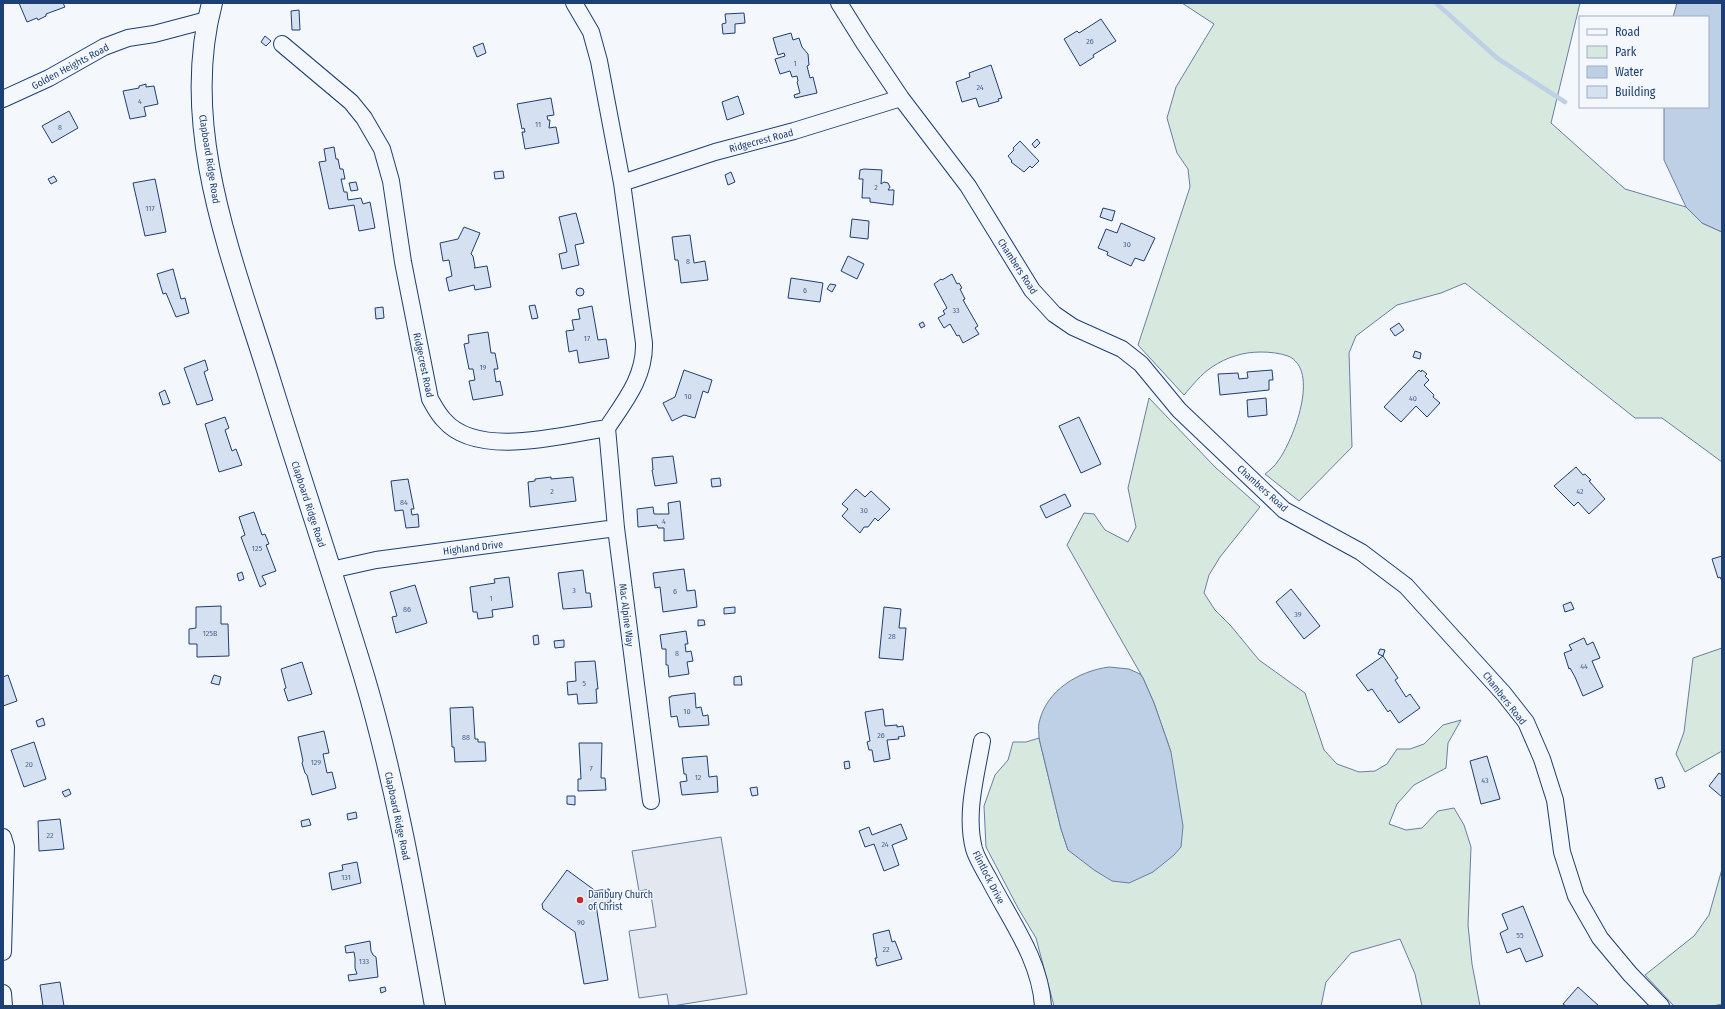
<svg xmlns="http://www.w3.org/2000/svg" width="1725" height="1009" font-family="'Fira Sans Condensed',sans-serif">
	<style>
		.green { fill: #d7e8df; stroke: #687fa3 }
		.parking { fill: #e3e8f0; stroke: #687fa3 }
		.water { fill: #bed0e5; stroke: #687fa3 }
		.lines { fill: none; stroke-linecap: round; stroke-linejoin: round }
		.stream { stroke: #bed0e5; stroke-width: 4.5 }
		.building { fill: #d5e0f0; stroke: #1d3f73 }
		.minor-casing { stroke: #1d3f73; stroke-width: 18 }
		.major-casing { stroke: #1d3f73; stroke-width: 22 }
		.minor { stroke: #f4f7fb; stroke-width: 16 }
		.major { stroke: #f4f7fb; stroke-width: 20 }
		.poi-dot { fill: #c62828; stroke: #f4f7fb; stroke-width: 1.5 }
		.labels { text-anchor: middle; stroke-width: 3; stroke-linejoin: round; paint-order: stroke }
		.number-label { font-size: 8px; fill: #4b6792 }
		.street-label { font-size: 10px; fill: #1d3f73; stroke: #f4f7fb }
		.poi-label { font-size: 10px; fill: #1d3f73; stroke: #f4f7fb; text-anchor: start }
	</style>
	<rect width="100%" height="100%" fill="#f4f7fb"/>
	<path class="green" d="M1182,3h398l-29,120 74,66 61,18 16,16 20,9v230l-60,-44h-27l-170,-135 -24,10 -44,12 -41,31 -7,17 3,94 -53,54 -34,-27c5,-4 10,-8 13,-13 15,-20 43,-91 10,-105 -8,-3 -19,-4 -27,-4 -18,0 -34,5 -49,15 -11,7 -20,19 -28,28l-46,-50 52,-158 -2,-18 -11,-16 -10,-35 9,-31 38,-63z
		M1149,398l66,69 45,40 -40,50 -11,18 -5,18 11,17 16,16 28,34 46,33 19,57 13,14 22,8 16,-1 12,-7 10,-15h13l14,-5 19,-19 18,-5 -13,23 -2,25 -32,17 -17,19 -8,20 17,6 16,-2 16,-17 16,-3 10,17 7,22 -3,78 4,39 8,42h-58l-7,-32 -15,-35 -49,14 -25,29 -5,24h-267l-18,-68 -18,-30 -32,-61 -2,-41 11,-31 13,-15 5,-18h13l13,-4 22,91 7,21 103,-98 -17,-49 -11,-25 -76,-133 17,-32 10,1 11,16 23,12 8,-15 -8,-39z
		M1722,648v103l-37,21 -9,-18 8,-22 9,-74z
		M1722,869v135l-9,2h-39l-29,-31 49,-39 15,-21z"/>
	<path class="parking" d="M721,837l26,157 -75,12h-3l-2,-12 -28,4 -10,-67 27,-4 -6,-38 -11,2 -7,-40z"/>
	<path class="water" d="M1677,3h45v229l-20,-9 -16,-16 -22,-47v-53h44v-90h-35z
		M1109,667l20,2 11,5 3,4 11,25 17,49 12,74 -2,21 -7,8 -21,17 -24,11 -17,-2 -18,-11 -26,-20 -7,-21 -22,-91c0,-5 -1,-10 0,-15 7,-33 40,-52 70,-56z"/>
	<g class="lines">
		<path class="stream" d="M1436,3l61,55 68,44"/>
	</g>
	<path class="building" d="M19,3h44l2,4 -19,7v2l-8,4 -1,-2 -10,4z
		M299,10l1,20h-8l-1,-19z
		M744,13l1,10 -10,1v9l-12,1 -1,-10 4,-1 -1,-9z
		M1101,19l15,22 -23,14 1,2 -14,9 -16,-27 13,-8 2,2z
		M791,33l2,7 6,-2 3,9 6,7 1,11 -2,1 3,12 3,-1 4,16 -22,5 -1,-3 6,-2 -3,-11 1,-1 -1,-5 -5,1 -2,-6 -10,3 -5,-15 10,-3 -1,-3 -6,2 -5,-17z
		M265,36l6,5 -5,5 -5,-4z
		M483,43l3,10 -9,4 -4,-10z
		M991,65l11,33 -4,1 1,2 -20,6 -3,-9 -14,4 -6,-20 14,-5 -1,-4z
		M146,84v3l8,-1 4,18 -14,3 2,9 -16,3 -7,-28 16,-3v-2z
		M738,96l6,18 -17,6 -5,-18z
		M551,98l3,17 -7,1 1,4h2l-1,8 7,-1 3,16 -34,6 -3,-17h3l-1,-4 -2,1 -5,-25z
		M69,111l9,17 -26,15 -10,-17z
		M1037,139l3,4 -5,5 -3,-4z
		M1020,141l19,20 -7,7 -2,-2 -6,6 -13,-10 1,-1 -4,-5 6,-6 -1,-2z
		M334,147l2,12h2l2,10h3l2,10h-4l3,13h3l1,8 13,-2 2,6 7,-2 5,26 -16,3 -5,-26 -25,4 -10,-47 7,-1 -2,-12z
		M864,169l18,1 -1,14 3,-2 4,1 2,4 -2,3h6l-1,15 -23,-3v-4h-8l1,-19h-4l1,-9z
		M503,171l1,7 -9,1 -1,-7z
		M731,172l4,10 -7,3 -3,-10z
		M54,176l3,5 -6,3 -3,-5z
		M155,179l11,53 -21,4 -12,-53z
		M356,182l2,8 -7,1 -2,-8z
		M1103,208l12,3 -3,10 -12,-4z
		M576,213l8,30 -9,2 4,20 -17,4 -3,-15 8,-2 -8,-35z
		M852,219l17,2 -1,18 -18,-2z
		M1121,223l34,15 -11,23 -9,-3 -4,8 -24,-11 1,-3 -10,-4 8,-19 11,4z
		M464,227l16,6 -9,21 2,2 2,11 -1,1 13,-2 4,21 -16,3 -1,-5 -25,6 -3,-13 6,-2 -3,-16 -6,1 -3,-18 18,-4z
		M690,235l4,28 11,-2 3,19 -27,3 -3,-23h-3l-3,-23z
		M848,256l16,8 -7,15 -16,-8z
		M173,269l8,30 4,-1 4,15 -13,4 -10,-24 -3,1 -6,-20z
		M952,274l5,10 2,-1 3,5 -2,1 5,10 -2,1 15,26 -3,2 4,6 -16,9 -4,-8 -2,1 -7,-12 -6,4 -6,-10 7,-4 -2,-3 4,-3 -13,-24 7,-5 1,1z
		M791,278l32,5 -3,19 -32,-4z
		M830,284l6,1 -4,7 -5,-3z
		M576 292a4 4 0 1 1 8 0a4 4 0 1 1-8 0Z
		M535,305l3,13 -6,1 -3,-13z
		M592,306l6,34 8,-1 3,19 -30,5 -2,-13 -8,2 -3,-21 8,-1 -2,-10 8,-1 -2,-10z
		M383,307l1,11 -8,1 -1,-11z
		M923,322l2,4 -4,2 -2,-4z
		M1399,323l5,7 -9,6 -5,-7z
		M488,332l3,21h4l3,16h-4l2,13 4,-1 3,14 -30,5 -4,-19 6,-1 -2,-11h-4l-5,-25 5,-1 -1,-8z
		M1415,351l6,2 -1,6 -7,-2z
		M205,360l3,10 -4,2 9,28 -16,5 -13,-37z
		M684,370l28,10 -4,13 -5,-2 -8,27 -11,-3 -12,6 -9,-18 12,-6z
		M1272,370l1,10h-4v10l-49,5 -2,-21 20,-1 1,6 9,-1 -1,-6z
		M1419,370l2,2 1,-2 5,4 -2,2 4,4 -5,5 10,10 -1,2 7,6 -13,14 -11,-11 -15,16 -17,-15z
		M165,390l5,13 -7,2 -4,-12z
		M1266,398l1,17 -19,2 -1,-17z
		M225,417l4,11 -4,2 7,21 4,-2 6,16 -23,7 -14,-48z
		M1079,417l22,47 -20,9 -22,-47z
		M673,456l4,27 -22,3 -3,-16h1l-1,-12z
		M1576,467l7,8 2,-1 6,6 -2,1 16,18 -16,15 -11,-12 -4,4 -20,-20z
		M551,477v2l22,-2 3,24 -46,6 -2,-25 7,-1v-2z
		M720,478l1,8 -9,1 -1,-8z
		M408,479l6,30h-3l1,6 6,-1 1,13 -13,1 -3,-18 -8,1 -4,-30z
		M856,489l9,8 6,-6 19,18 -12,12 -3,-3 -7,9h-4l-4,6 -18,-17 6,-7 -6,-5z
		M1065,494l6,12 -25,12 -6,-12z
		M680,501l4,38 -20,2v-13h-6l-1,-3 -19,2 -1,-18 16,-2 1,7h15l-1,-11z
		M254,512l8,23 3,-1 4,10 -3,1 10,26 -14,5 4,8 -6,3 -19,-50 4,-2 -6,-18z
		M1722,556v25l-2,-4 -2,1 -6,-19z
		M684,569l3,22 8,-1 2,17 -34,5 -3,-25 -5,1 -2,-15z
		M583,570l3,23h4l2,14 -29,2 -5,-36z
		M242,572l2,7 -5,2 -2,-7z
		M509,577l4,30 -21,3 1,7 -15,2 -1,-7h-4l-3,-25 25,-4 -1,-4z
		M415,585l12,38 -31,10 -4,-16 5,-1 -7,-24z
		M1291,589l29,37 -16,13 -28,-37z
		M1571,602l3,7 -9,3 -2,-7z
		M221,606v18h7l1,32 -32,1v-13h-8v-15l7,-1v-21z
		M735,607v6l-11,1v-6z
		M884,607l17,2 -2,19h7l-3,32 -24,-2z
		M698,620h6l1,5 -7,1z
		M686,631l2,13h-3l1,8 5,-1 2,10 -6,1 2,12 -20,3 -1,-12h-2v-16h-4l-2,-14z
		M538,635l1,9 -5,1 -1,-9z
		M1584,638l3,7 6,-3 7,16 -8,3 11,26 -20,9 -8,-19 -5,-9 -1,1 -5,-16 8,-3 -3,-5z
		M564,640v7l-9,1 -1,-7z
		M1380,649l5,1 -2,6 -5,-2z
		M1383,656l15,22 -3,2 11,17 4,-3 10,14 -21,15 -9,-13 -2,2 -16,-23 -4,2 -12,-16z
		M595,661l3,28h-2l1,14 -19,1 -1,-10 -9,1 -1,-13 9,-1 -1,-19z
		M302,662l10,32 -24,7 -4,-12 2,-1 -5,-19z
		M8,675l9,26 -14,5v-29z
		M214,675l7,2 -2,8 -8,-2z
		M741,676l1,9h-8v-8z
		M695,693l1,15 5,-1 2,9 5,-1 1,10 -30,2 -2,-11 -6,1 -2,-20h2v-1z
		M473,707l2,32h3v3h7l1,19 -31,1 -1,-15h-2l-2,-39z
		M883,709l2,17 12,-1v2l6,-1 2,10 -7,1 1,2 -12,1 3,19 -16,3 -2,-12h-3l-2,-8 3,-1 -5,-29z
		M43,718l2,7 -7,2 -2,-6z
		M324,731l5,22 -6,1 4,19 5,-1 4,16 -24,7 -5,-20 -2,-2 -3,-10 1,-2 -5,-24z
		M34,742l12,37 -22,8 -13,-37z
		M579,743h23l-1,35h4l1,12 -28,1v-12h3z
		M707,756l2,21 8,-1 1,16 -36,3 -2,-13 7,-1 -1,-7h-2l-2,-16z
		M1487,756l13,43 -19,5 -11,-43z
		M849,761l1,7 -5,1 -1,-7z
		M1719,773l3,2v22l-13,-11z
		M1662,777l3,10 -7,2 -3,-10z
		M757,787l1,8 -6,1 -2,-8z
		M69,789l2,5 -6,3 -3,-5z
		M567,796h8v9l-8,-1z
		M356,812l1,6 -9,2 -1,-6z
		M60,819l4,30 -25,2 -1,-30z
		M309,819l2,6 -9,2 -1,-6z
		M901,824l6,15 -15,6 7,20 -15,6 -10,-27 -9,3 -6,-16 10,-4 3,8z
		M357,862l4,21 -29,7 -3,-17 14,-3 -1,-5z
		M567,870l26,19v2l16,-2 2,13 -15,3 12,75 -24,4 -9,-52 -32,-23 -1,-5z
		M1523,906l20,50 -17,6 -6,-14 -13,5 -7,-20 8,-4 -6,-15z
		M889,930l3,12 3,-1 7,18 -25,7 -2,-8h2l-4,-24z
		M370,941l1,10 2,4 3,2 2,20 -29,4 -1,-6 9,-1 -2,-6v-10l-1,-6 -8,1 -1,-7z
		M60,982l4,24h-21l-3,-21z
		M385,987l1,4 -5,2 -1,-5z
		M1578,987l21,19h-33l-3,-2z"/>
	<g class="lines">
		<defs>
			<path id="minor" d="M839,3l25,40 37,55 67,88 64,104 22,24 19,13 49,22 19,15 38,46 105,100 77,42 45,34 98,108 22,28 16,37 13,41 7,52 14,44 24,42 30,36 31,32
				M282,44l69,58 13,16 18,31 9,32 12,81 27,137c4,7 8,15 14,21 33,39 119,15 163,8 18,-27 38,-51 37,-85l-22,-160 -23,-122 -8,-29 -17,-29
				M3,99l46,-21 55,-31 24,-9 26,-4 53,-14
				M622,183l93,-31 79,-21 107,-33
				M607,428l9,100 35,273
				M331,570l45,-10 240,-32
				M982,741c-6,35 -17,73 -8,108 3,10 10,21 15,30 21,41 51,80 54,127
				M3,837l3,10 -3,105
				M3,993l1,13"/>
			<path id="major" d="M212,3c-33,124 19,252 56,370 31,101 65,201 96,303 32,108 51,219 71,330"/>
		</defs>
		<use href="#minor" class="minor-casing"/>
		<use href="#major" class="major-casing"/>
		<use href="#minor" class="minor"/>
		<use href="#major" class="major"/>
	</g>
	<circle class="poi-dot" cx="580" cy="900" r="4"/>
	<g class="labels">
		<g class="number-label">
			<text x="1090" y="44">26</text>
			<text x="795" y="66">1</text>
			<text x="980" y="90">24</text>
			<text x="140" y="104">4</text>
			<text x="538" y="127">11</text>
			<text x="60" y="130">8</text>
			<text x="876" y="190">2</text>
			<text x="150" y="211">117</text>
			<text x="1127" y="247">30</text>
			<text x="688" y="264">8</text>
			<text x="805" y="293">6</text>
			<text x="956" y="313">33</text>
			<text x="587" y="341">17</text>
			<text x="483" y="370">19</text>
			<text x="688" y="399">10</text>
			<text x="1413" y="401">40</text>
			<text x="552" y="494">2</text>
			<text x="1580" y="494">42</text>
			<text x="404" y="505">84</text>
			<text x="864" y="513">30</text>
			<text x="664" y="524">4</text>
			<text x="257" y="551">125</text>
			<text x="574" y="593">3</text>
			<text x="675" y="594">6</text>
			<text x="491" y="601">1</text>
			<text x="407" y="612">86</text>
			<text x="1298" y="617">39</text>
			<text x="210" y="636">125B</text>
			<text x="892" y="639">28</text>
			<text x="677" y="656">8</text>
			<text x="1584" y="669">44</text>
			<text x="584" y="686">5</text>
			<text x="687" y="714">10</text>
			<text x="881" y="738">26</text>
			<text x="466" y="740">88</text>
			<text x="316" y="765">129</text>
			<text x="29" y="767">20</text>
			<text x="591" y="771">7</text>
			<text x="698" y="780">12</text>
			<text x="1485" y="783">43</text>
			<text x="50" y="838">22</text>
			<text x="885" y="847">24</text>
			<text x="346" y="880">131</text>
			<text x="581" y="925">90</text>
			<text x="1520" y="938">55</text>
			<text x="886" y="952">22</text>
			<text x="364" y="964">133</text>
		</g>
		<g class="street-label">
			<text transform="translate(70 66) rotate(-28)" y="4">Golden Heights Road</text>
			<text transform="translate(761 140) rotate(-15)" y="4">Ridgecrest Road</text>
			<text transform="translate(210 159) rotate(81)" y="4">Clapboard Ridge Road</text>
			<text transform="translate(1018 266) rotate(57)" y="4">Chambers Road</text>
			<text transform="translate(424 365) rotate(78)" y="4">Ridgecrest Road</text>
			<text transform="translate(1263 488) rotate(42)" y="4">Chambers Road</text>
			<text transform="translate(309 504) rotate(72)" y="4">Clapboard Ridge Road</text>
			<text transform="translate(473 547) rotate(-7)" y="4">Highland Drive</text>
			<text transform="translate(627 615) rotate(83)" y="4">Mac Alpine Way</text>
			<text transform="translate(1505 698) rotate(52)" y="4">Chambers Road</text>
			<text transform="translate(398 816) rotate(78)" y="4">Clapboard Ridge Road</text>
			<text transform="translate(989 877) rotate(63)" y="4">Flintlock Drive</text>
		</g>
		<g class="poi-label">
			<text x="588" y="898">Danbury Church<tspan x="588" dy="12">of Christ</tspan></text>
		</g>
	</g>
	<rect width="1725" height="1009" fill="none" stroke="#1d3f73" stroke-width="8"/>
	<rect x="1579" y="16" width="130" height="92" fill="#f4f7fb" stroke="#9eadc5"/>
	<rect x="1587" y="29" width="20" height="6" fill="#f4f7fb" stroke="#9eadc5"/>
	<text x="1615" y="36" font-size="12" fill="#1d3f73">Road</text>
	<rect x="1587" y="46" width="20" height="12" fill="#d7e8df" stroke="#9eadc5"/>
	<text x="1615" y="56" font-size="12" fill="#1d3f73">Park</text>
	<rect x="1587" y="66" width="20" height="12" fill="#bed0e5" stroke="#9eadc5"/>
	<text x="1615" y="76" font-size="12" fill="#1d3f73">Water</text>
	<rect x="1587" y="86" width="20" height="12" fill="#d5e0f0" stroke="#9eadc5"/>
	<text x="1615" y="96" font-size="12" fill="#1d3f73">Building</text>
</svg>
